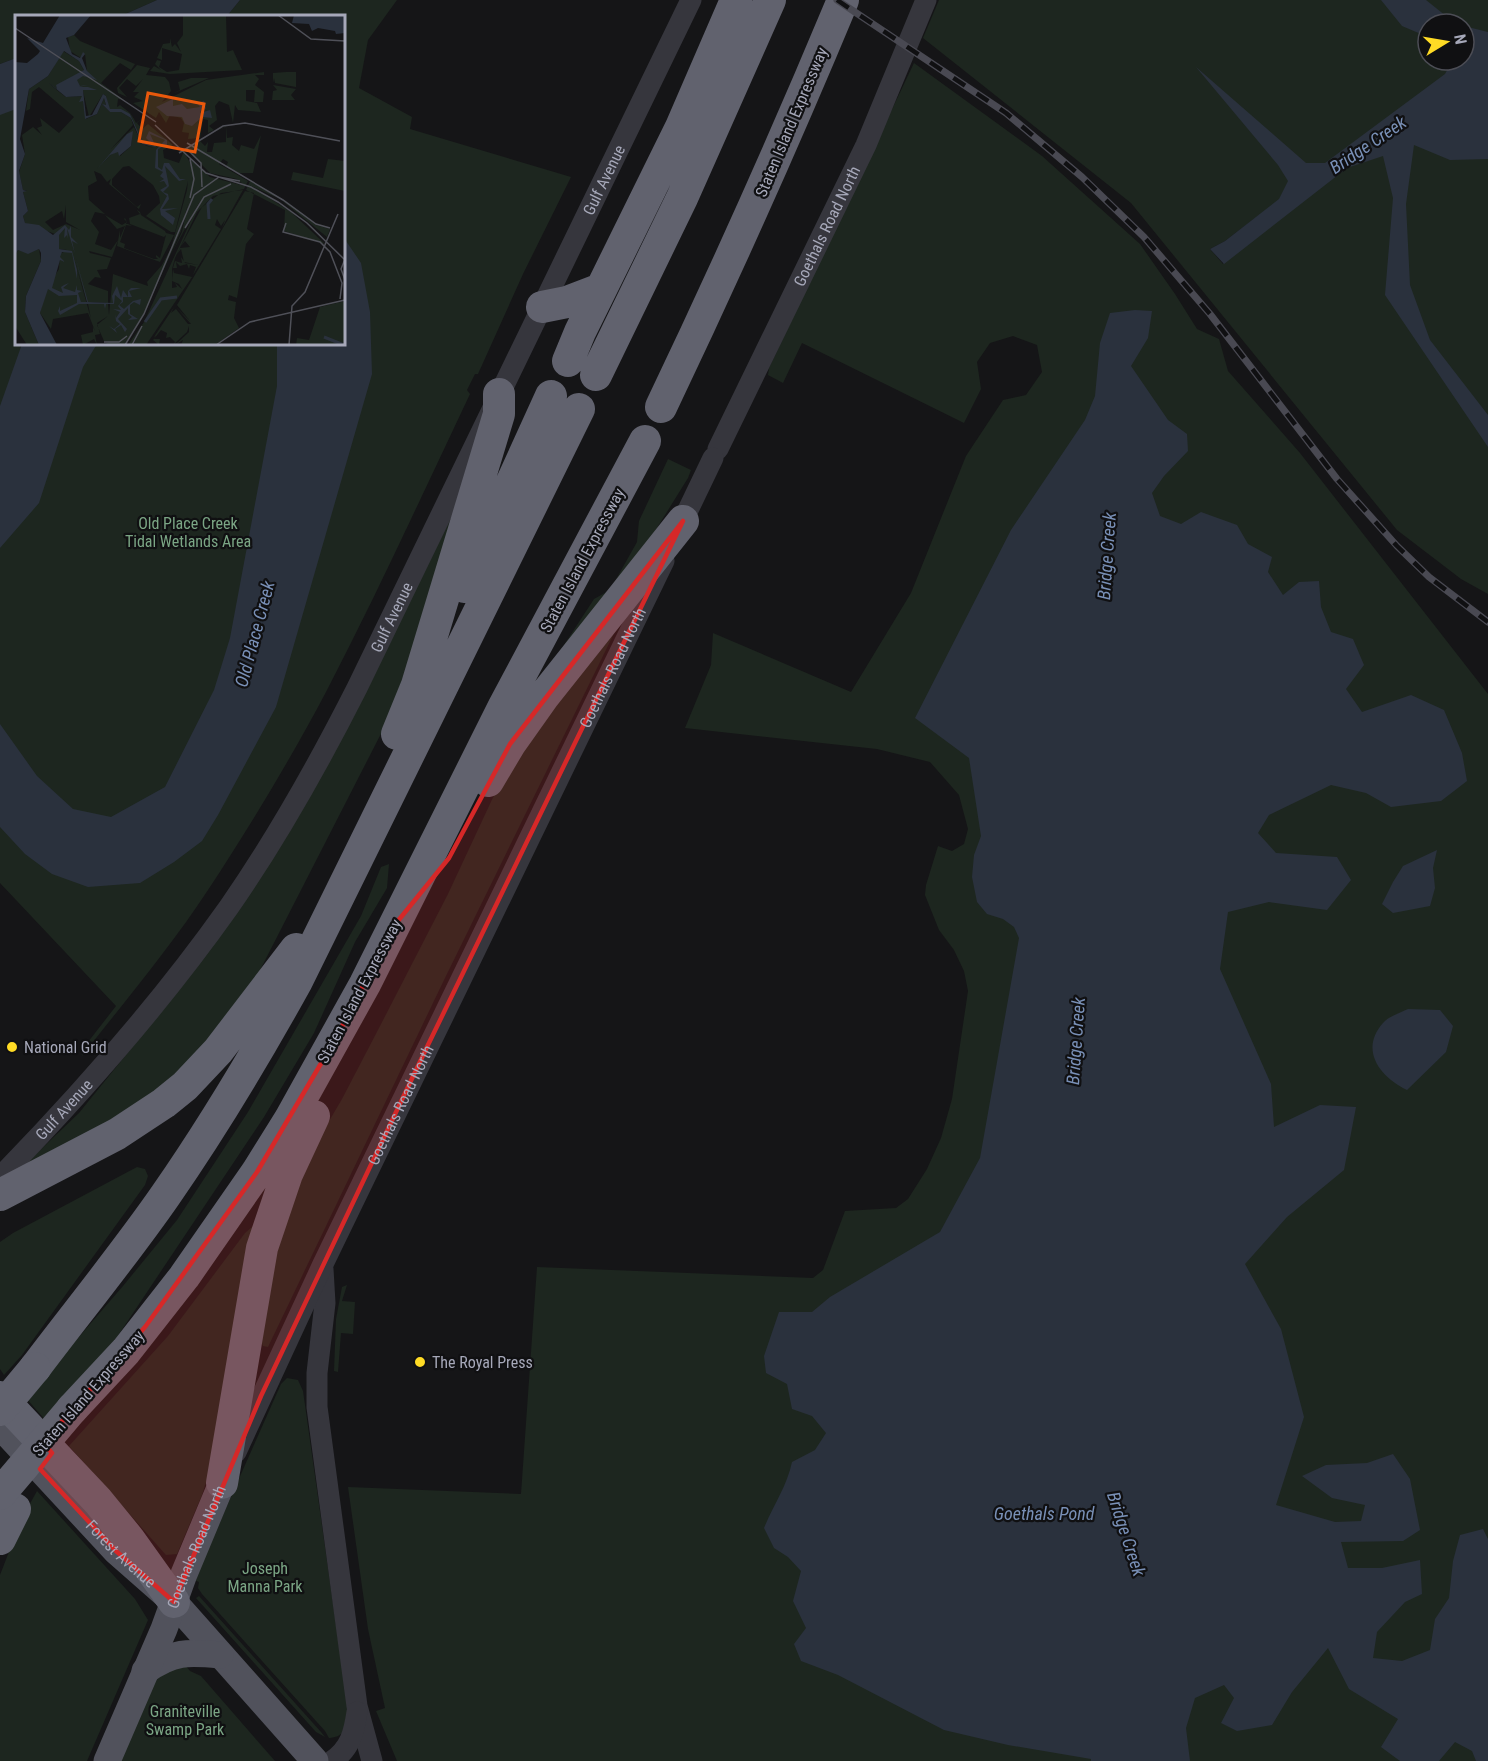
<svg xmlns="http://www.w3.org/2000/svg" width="1488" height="1761" font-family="'Roboto Condensed',sans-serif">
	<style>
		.green { fill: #1d261f; fill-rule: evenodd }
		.water { fill: #2a313d }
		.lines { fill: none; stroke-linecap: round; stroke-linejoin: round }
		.minor { stroke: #36363d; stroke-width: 21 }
		.major { stroke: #51525c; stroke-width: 27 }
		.highway { stroke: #61626e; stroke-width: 32 }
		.rail-casing { stroke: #494952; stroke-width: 7 }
		.rail { stroke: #101012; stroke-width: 4.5; stroke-dasharray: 14; stroke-linecap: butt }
		.highway-bridge { stroke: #61626e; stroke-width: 32 }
		.marked { fill: #d62828; fill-opacity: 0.2; stroke: #d62828; stroke-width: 4.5; stroke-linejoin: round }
		.poi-dot { fill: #ffdb25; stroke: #101012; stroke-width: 2 }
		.labels { text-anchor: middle; stroke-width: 4.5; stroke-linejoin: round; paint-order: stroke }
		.street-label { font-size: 16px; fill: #a6a8b9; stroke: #101012 }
		.park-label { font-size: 16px; fill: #7ba685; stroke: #101012 }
		.poi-label { font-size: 16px; fill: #a6a8b9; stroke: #101012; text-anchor: start }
		.water-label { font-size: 18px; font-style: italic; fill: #7990b7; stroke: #101012 }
		.inset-river { fill: none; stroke: #2a313d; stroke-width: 3 }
		.inset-road { fill: none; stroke: #4f5058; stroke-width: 1.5 }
		.view { fill: #e8590c; fill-opacity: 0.15; stroke: #e8590c; stroke-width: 3 }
		.inset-edge { fill: none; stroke: #a6a8b9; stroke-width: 3 }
	</style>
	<rect width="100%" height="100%" fill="#151517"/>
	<path class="green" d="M0,0h157l-36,16h-105v42l-16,6z
		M240,0h157l-29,40 -9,48 53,29 -2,12 161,48 -48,97 -45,100h-3l-8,16 3,4c-47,99 -93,200 -144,298 -36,68 -76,134 -118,198 -38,58 -84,112 -126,166l-1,-5 35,-45 -116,-123v-785l16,-3v249h328v-328h-117z
		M939,0h549v594l-27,-15 -64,-49 -266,-327 -208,-165zM1428,24h36v36h-36zM1259,215l-36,49 -13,-15 15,-8z
		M914,63l128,93 98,88 35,50 22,35 22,10 9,32 72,82 188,241v1067h-1091l-21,-50 9,-3 -17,-79 -20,-142 173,7 16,-227 276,11 10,-8 22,-59 51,-3 12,-9 19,-30 14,-31 11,-39 16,-108 -4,-20 -10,-21 -15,-20 -14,-35 1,-10 12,-39 14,5 12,-7 4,-15 -9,-34 -29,-33 -53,-13 -192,-21 26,-63 2,-32 138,59 60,-99 55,-137 37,-56 23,-5 16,-23 -5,-27 -24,-9 -23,7 -13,19 4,27 -17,34 -162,-80 -19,40 -15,-8 1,-7z
		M668,459l23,11 -3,8 -64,103 -75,87 45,-69 16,-9 27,-48 2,-21z
		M448,518l5,8 -2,16 -63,178 -132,258 -29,49 -71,74 -143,75 66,-63 93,-115z
		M626,609l-182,371 -176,367 -5,-1 -3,-8v-35l38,-129 44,-75 37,-71 69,-134 48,-103 41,-66z
		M389,864l-2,24 -32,54 -41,91 -50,84 -147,220 -70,85 -21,-24 97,-112 54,-66 71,-108 113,-196 20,-49z
		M137,1167l8,2 3,7 -3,9 -123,170 -18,20 -4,-6v-127l13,-9z
		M260,1220l-37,208 -21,67 -25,59 -11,1 -97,-109 99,-110 77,-103z
		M347,1285l-5,16 13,1 -2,32 -12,-1 -3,39 -4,-1 2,-52 6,-32z
		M287,1378l11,2 5,11 46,326c-3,13 -6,20 -20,21l-4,-7 -123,-137 -4,-6 1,-6 -5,-2 87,-196z
		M37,1491l98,108 13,21 -61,141h-87v-186l22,-57z
		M199,1596l122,136 4,5 -9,-5 -120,-134z
		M182,1661l8,10 11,5 74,85h-161l35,-83z"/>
	<path class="water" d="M157,0h83l-13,16h-106z
		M1381,0h45l30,24h-28v13l-26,-11z
		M1464,26l24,6v127l-38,1 -36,-15 -8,59 4,81 20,55 58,75v32l-103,-152 8,-97 -10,-42 -36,12 -123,96 -14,-15 15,-8 54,-42 9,-18 -10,-16 -82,-98 110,96h19l120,-89 6,-11 -1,-3h14z
		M16,58v51l-16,6v-51z
		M344,238l17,25 9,49 2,62 -96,333 -58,108 -16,26 -28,21 -34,21 -52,4 -36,-13 -27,-20 -25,-27v-103l37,52 36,33 38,8 54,-30 49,-97 16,-52 47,-252v-42h67z
		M1135,310l17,1 -4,27 -17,28 37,54 19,14 1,17 -24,25 -12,17 8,23 21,8 20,-12 36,13 11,19 24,13 -4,15 15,23 16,-13 20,-1 2,26 10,25 22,7 11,26 -18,24 16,23 49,-17 33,15 18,43 5,28 -26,20 -50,6 -25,-14 -35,-8 -62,30 -11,18 18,20 61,4 14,23 -24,30 -58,-8 -41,10 -8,57 51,115 3,43 46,-22 36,2 -12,63 -57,47 -42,47 36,65 23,88 -28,88 59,17 26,-1 4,-16 -33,-7 -30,-22 24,-11 41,-2 26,-9 17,25 10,51 -17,11 -62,1 7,26h34l38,-8 2,34 -17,8 -28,30 -4,26 29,3 28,-11 5,-31 14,-21 4,-37 7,-26 23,-6 5,10v222h-12l-4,-10 -17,-9 -16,19h-39l-19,-14 17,-28 -49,-30 -21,-41 -36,44 -20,33 -35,6 -16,-8 13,-25 -10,-13 -29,13 -9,30 4,33h-99v-2l-83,-14 -64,-15 -106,-55 -37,-14 -7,-17 12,-16 -13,-27 8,-30 -13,-14 -14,-9 -10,-20c10,-24 23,-42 28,-66l23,-12 11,-17 -14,-17 -20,-7 -5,-25 -21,-11 -2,-17 15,-44h33l18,-15 110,-65 40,-74 39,-220 -5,-11 -11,-8 -16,-5 -10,-12 -5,-25 2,-22 7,-19 -12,-78 -54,-40 96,-188 74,-110 10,-24 5,-53 10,-30z
		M22,344h75l-14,23 -44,136 -39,45v-142z
		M1437,850l-4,18 2,20 -5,18 -37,7 -11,-9 11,-22 10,-16z
		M1408,1009l32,1 13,16 -7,26 -39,38c-27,-13 -48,-40 -24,-67 6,-7 17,-10 25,-14z"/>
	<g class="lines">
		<g class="minor">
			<path id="s1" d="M718,449l148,-304 60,-145"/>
			<path d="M677,533l36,-75"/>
			<path id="s2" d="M0,1177c82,-84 161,-174 229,-270 48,-69 90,-144 128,-219l334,-688"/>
			<path d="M323,1269l2,34 -8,70v34l40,299 15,55"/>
			<path id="s3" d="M236,1452l87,-188 341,-703"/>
			<path d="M332,1761c18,-12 22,-28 25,-49"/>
		</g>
		<g class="major">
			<path id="s4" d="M0,1426l116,125 58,51 141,159"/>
			<path d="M145,1671c28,-20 43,-19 75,-16"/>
			<path id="s5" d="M107,1761l57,-132 20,-55 38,-91"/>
		</g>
		<path class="highway" d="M542,307l25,-5 34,-13
			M568,361l12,-29 101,-205 55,-127
			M596,375l86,-177 88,-198
			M661,407c64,-134 125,-270 182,-407
			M464,587l87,-191
			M397,734l20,-49 82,-271v-20
			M488,781l22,-37 34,-48 139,-175
			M0,1195l117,-61 47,-31 21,-17 33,-35 78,-102
			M35,1368c43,-57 89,-113 130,-172 48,-69 91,-141 132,-215l282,-572
			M0,1397l98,104 31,38 45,63
			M72,1409l54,-58 58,-74 73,-105 33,-53 75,-135 139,-278 141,-265
			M222,1483l40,-235 25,-74 27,-58
			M0,1539l15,-30"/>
		<defs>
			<path id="rail" d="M837,0l169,113 76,64 62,60 66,77 127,165 60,67 32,31 59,45"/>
		</defs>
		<use href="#rail" class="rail-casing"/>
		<use href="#rail" class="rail"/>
		<path class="highway-bridge" d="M0,1410l35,-42
			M0,1494l72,-85"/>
	</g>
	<path class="marked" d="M683,521l-256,526 -166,349 -87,206 -58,-51 -76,-82 12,-16 -9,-10 102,-116 112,-155 79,-134 57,-111 56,-69 61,-114z"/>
	<g class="poi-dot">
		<circle cx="12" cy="1047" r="6"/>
		<circle cx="420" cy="1362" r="6"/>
	</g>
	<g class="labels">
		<g class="street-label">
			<text transform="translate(791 122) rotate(-67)" y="6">Staten Island Expressway</text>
			<text dy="6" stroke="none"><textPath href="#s2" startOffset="1173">Gulf Avenue</textPath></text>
			<text dy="6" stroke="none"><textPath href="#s1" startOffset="248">Goethals Road North</textPath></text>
			<text transform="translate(582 560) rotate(-62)" y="6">Staten Island Expressway</text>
			<text dy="6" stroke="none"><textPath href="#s2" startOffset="687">Gulf Avenue</textPath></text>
			<text dy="6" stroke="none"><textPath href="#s3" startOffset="870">Goethals Road North</textPath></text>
			<text transform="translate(359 991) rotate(-62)" y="6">Staten Island Expressway</text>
			<text dy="6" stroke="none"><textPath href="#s3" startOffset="384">Goethals Road North</textPath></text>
			<text dy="6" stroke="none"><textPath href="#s2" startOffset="93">Gulf Avenue</textPath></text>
			<text transform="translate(88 1393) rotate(-49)" y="6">Staten Island Expressway</text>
			<text dy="6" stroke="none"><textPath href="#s5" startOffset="232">Goethals Road North</textPath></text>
			<text dy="6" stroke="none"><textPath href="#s4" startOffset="176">Forest Avenue</textPath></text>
		</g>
		<g class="park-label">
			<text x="188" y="529">Old Place Creek<tspan x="188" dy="18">Tidal Wetlands Area</tspan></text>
			<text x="265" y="1574">Joseph<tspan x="265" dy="18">Manna Park</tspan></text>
			<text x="185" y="1717">Graniteville<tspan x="185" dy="18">Swamp Park</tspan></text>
		</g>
		<g class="poi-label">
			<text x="24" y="1053">National Grid</text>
			<text x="432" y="1368">The Royal Press</text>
		</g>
		<g class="water-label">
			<text transform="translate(1368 145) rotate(-34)" y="6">Bridge Creek</text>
			<text transform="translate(1107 556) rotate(-86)" y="6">Bridge Creek</text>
			<text transform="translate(255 634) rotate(-75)" y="6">Old Place Creek</text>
			<text transform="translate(1076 1041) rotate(-86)" y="6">Bridge Creek</text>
			<text x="1044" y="1520">Goethals Pond</text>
			<text transform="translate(1126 1534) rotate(72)" y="6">Bridge Creek</text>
		</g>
	</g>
	<g transform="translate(15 15)">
		<rect width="330" height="330" fill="#151517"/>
		<path d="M168,0h43l1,37 6,-2 9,20 -72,4 -20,-3 4,-5 7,4 -6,-6 2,-4 4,1 -2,6 8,5 12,-2 3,-16 -20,-6v12l-5,-2 6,-14 7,-1v-5l2,9 3,-3 6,8 -4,-9 6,-8zM59,20l6,6 55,23 -4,6 -11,-7 -19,20 23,17 -6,-1 -1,8 3,-2 10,8 4,6 2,4 5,-4 -4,4 5,6 6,-5 25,21 -10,5 1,8 15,5 5,-12 7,14 -1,-6 20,18 35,9 -8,-7 -27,-6 -24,-24 14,-8 5,5 3,-4 -1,10h5l2,-9 12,-1v-15l-11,4 10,-4 1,-1 1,12 6,-1 -1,8 7,6 2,-6 13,4 7,-14 -8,38h-14l6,4 -19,-10 2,-5 -5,-3 -4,5 29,17 -4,8 -31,7 -16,16 -22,46 -3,11v19l5,-1 -2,-4 7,6 -3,-5 -7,-3 1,-12 1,4 18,4 -46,68h-13l7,-14 -8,14h-4l16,-23 56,-121 -27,50 9,-19 6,-29 -7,28 -38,85 -19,29h-20l5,-3 -5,-1 -7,-16 11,-9 -11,7 3,11 -5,1 2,10 -3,-6 -11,6 -2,-10 12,-3v-5l2,4 -7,-18 -35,6 -2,10 -11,-16 5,-21 14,-23 1,-15 7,-4 -8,-1 -4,-15 -30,-11 -2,-7 5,-5 -5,-19 4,-2h-4l-4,-18 6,-18 -3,-19 11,-8 9,8 -5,-7 5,-2 -2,-8 19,15 15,-16 -35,-30 -7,5 -2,17 -4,2 3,-22 19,-13 15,-25 16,10 5,9 -26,20 -9,-7 9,8 8,6 16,-1 4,23 11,-5 7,-16 2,8 -4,-2 8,8h11l10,6 2,7 -22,24 23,-22 8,17 11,4 -11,-5 -12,-29 -21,-5 -3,-13 -3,-2 -14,23 -6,-26 -11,1 11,-4 -21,1 25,-18 -2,-17 -4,4 -11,-7 -2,-14zM118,116l-5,10 4,-4 -1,9 -11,10 -2,-5 -8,4 -13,14zM114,151l24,19 6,11 1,7 -14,13 25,16h4l13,-51 -1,9 -16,58 -9,17 -15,17 1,4 -35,-12 -4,41 -1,-11h-20l3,15 -17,-61 13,44 21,1v-12l-20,-7 7,-7 6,1 -4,-8 10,-1 4,-11 -21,-5 -1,-2 23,6 6,-17 -7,10 -16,-6 4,-12 -8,-11 4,-9 10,2 -16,-14 -1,-14 9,-5 -3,-10 7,3 6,8 4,-3 -2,5 30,25 2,-5 -4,3 -25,-22v-6l11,-12zM51,190v17l14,8 -14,-6 -13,6 -8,-8 17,-11 2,8zM122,50l13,3 -4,7 19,2 4,5 2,9 -9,11 44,-22 58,-8v3h-9l4,4 -4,6 9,7 -1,10h-9l1,-12h-9v11l11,2 4,9 -23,-2 -3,-5 -2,18 -4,-18 -10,-4 -4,5 2,14 -8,6 5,4 -6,3v-13l-5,-1 -3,19 -12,1 1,-6 -7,-1 2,-9 -3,-5 -11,-3 -4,8 -7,-11 -3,6 -23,-15 10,-2 -9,-4 5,-5h-6l10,-13 -7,7 -9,-7 -8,9 8,9 -9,-4 -1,-5zM271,57h10v15l-21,-4 -1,-5 -1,5v-10zM176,63h18l-37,16 8,-4 -2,-8zM258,70l23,4 -5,6 4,5h-23l1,-9 4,-1zM313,144l17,2v30l-54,-11 2,-8 30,6zM235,166l38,23 28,21 14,4 -3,8 -47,-38 -31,-14 42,27 34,32 -41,-13 1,-21 -39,-20zM228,175l-15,27 -6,11 3,-8 -4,6 -4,-7 -2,6 6,4 -28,46 3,-8 -6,-2 -1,4 -2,-5 -7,2 -4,-4 1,6h-4l2,-7 7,2 -1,-6 4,6 13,2 -14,-3 -3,-13 -4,5 3,-6 10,-1 -5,-6 -4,5 21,-39 19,-14zM230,176l9,2 -7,36 7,5 -8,10 -9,54 -8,-3 -1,5 8,2 -2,16 5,10 -24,17h-34l2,-5 -8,5 14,-13v-6l-2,6 -14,13 2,-3 -5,-5 -4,1 1,-5 -6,-3 -7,9h6l-1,6 -6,-5 3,-4 -2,1 20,-30 -3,6 5,-4 12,15h3l-15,-17 14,14 -13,-16zM121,194l1,1 3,2 1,3 24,16 1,2 8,2 -14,27 -43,-16 3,-16v8l5,-12 -8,3 -12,-14 17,10 5,-3 -3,-3 1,-1 2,4 -1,2h2l4,2 -6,-1 -6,17 5,2 -1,4 30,11h4l-2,-2v-2l4,3 6,-23 -2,2 -34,-13 -1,-6 11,-4zM24,234l2,12 -15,35 -1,16 14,33h-12l-12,-19v-71l3,-5 11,3zM330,286v44h-49l1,-7 12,2 11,-33z" fill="#1d261f" fill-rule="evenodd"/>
		<path d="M45,0h31l-17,20 -8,3 6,16 8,4 3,-6 2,2 -3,4 5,13 10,9 -14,-4 -6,4 3,6 8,-1 -9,2h9l9,3h-24h10l3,26 6,-1 11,-21 3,2 4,13h11l9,5 13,29 11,3 -8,-8 3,-7 18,9v5l-9,4v18l4,3 2,-7h5l11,16h6l-7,2 -14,-15 4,20 -6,6 5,2 1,5 -7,10 16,-1 -13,3 10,7 -2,7 -12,-10 -1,-6 7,-13 -7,-6 7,-4 -3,-5 -5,1 5,-3 -4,-3 3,-4 -8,-4 1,-18 9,-10 -15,-6 6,13 -14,-3 -11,-26 -10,-6h-11l-8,-8 4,1 -2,-7 -7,16 -12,5 -2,-18 -4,1 3,-6 -16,1 -17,-14 8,6 -1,-4 28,-15 -5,-9 -15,-10 -16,25 -19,13 -9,50 5,15 -6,17 4,19 4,1 -4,1 5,19 -5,5 2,7 14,2 14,10 12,-10 4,5 2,-4v11l7,7 -6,-3 3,13 -8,-26 1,11 -1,-4 -3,3 1,-10 -6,7v14l13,2 5,19v9l-5,-26 -10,-1 -2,5 5,5 -5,-2 -8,28 11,5 -2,-6 3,-2 5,-2 -6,5 12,4 2,-7v5l5,1 -4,2 3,9h6l-11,-43 12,43 25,1 -1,-7 5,-10 4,12 2,-8 5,7v-6l3,-3h10l-12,3 3,6h-9v5l-4,3 5,4 9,-8 8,-2 -1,6 -6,-3 -4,3v9l8,5 -10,1 4,-3 -4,-3v-6l-10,11 9,10 -2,3 -4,-7 -6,4 2,4 -8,-7 5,3 6,-5 -4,-3 -1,-7 1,4 4,-6 -7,-3 8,1 -3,-4 4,-5 -7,-6 -1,9h-8l-1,5 -1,-5h-25l-19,11 -2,-4 2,-5v5l17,-8v-8l-18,1 -11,-7 -8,24 17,32h-18l-14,-33 1,-16 15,-35v-8l-2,-4 -11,5 -10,-4 -3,5v-193l12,1 11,-9 2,-3 -13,-13 16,5zM279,0h51v23v-5l-9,1 -1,-3 -17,-3 -6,3 -3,-7 -17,-1zM158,84v7l9,-2 5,5 13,-2 -3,-4 7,-2 2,8 -4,-2 -2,6 10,-3 2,8 -10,-1 -10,9 -7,-2 -3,-7 -15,-1 -11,-9zM118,116l-2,15 -12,10 -1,-4 -8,3 -13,14 30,-35z" fill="#2a313d"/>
		<path class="inset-river" d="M194,204l-1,-15 4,-5M130,307l16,-23 16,-2M309,322l20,8"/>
		<path class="inset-road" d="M263,0l33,24 34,2M0,13l141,94M140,110l51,48 45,14 27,15 29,21 38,37M172,128l96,57 33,24 14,4M171,133l15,15 1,24M164,138l44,-27 22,-3 95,18M175,144l4,20 -4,19M271,208l-3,9 37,10 10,10 12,31 -2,16M170,213l19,-31 27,-13M330,244l-4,10 4,11M89,327h15l8,-6M110,330l19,-31 50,-119 25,-18 21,4M117,330l10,-19M201,330l34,-23 95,-22M274,330l3,-39 13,-14 33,-78"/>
		<path class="view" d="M133,78l56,11 -9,48 -56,-11z"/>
		<rect width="330" height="330" class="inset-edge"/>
	</g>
	<g transform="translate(1446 42) rotate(79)"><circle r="28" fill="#101012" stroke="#4c4d55" stroke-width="1.5"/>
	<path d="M0-4.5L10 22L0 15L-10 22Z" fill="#ffdb25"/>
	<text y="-9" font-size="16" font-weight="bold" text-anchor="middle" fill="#a6a8b9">N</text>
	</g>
</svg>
